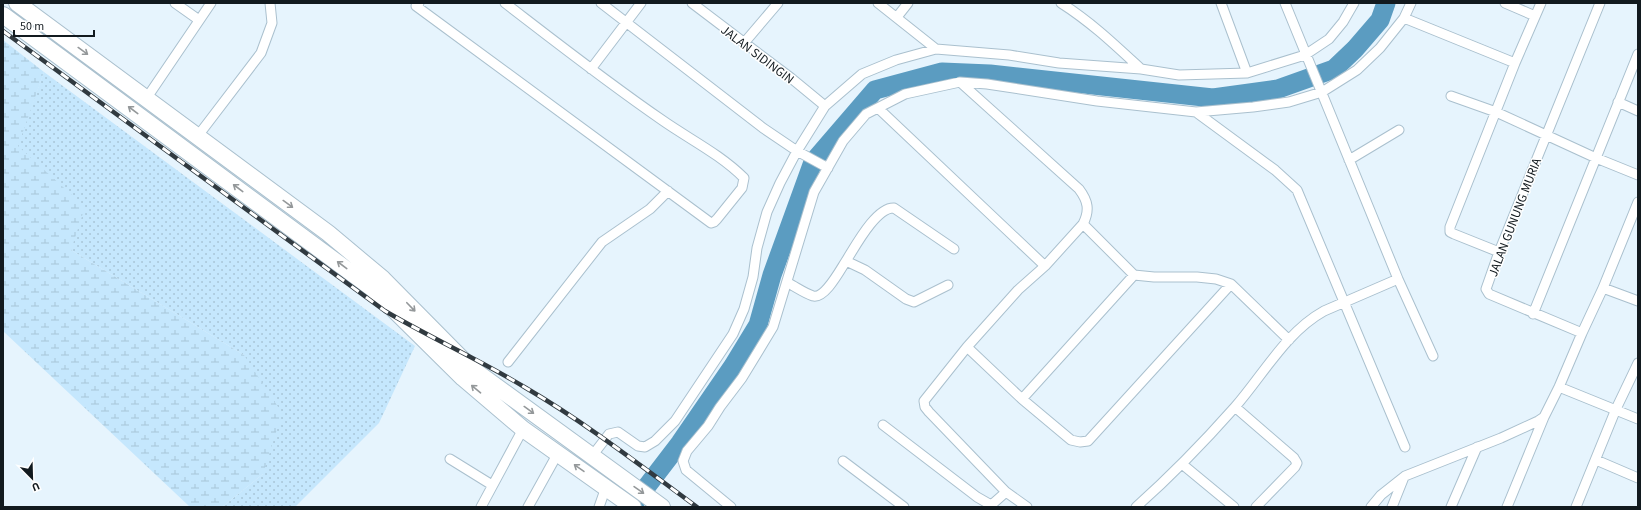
<svg xmlns="http://www.w3.org/2000/svg" width="1641" height="510" font-family="'Source Sans 3',sans-serif">
	<style>
		.grass { fill: url(#grass-dots) }
		.wetland { fill: url(#wetland-marsh) }
		.lines { fill: none; stroke-linecap: round; stroke-linejoin: round }
		.river { stroke: #5b9cc1; stroke-width: 19 }
		.street-casing { stroke: #aac0ce; stroke-width: 11 }
		.highway-casing { stroke: #aac0ce; stroke-width: 18 }
		.street { stroke: #fff; stroke-width: 9 }
		.highway { stroke: #fff; stroke-width: 16 }
		.rail-casing { stroke: #313a40; stroke-width: 4.5 }
		.rail { stroke: #fff; stroke-width: 3; stroke-dasharray: 9; stroke-linecap: butt }
		.oneway { stroke: #94989a }
		.labels { text-anchor: middle; stroke-width: 3; stroke-linejoin: round; paint-order: stroke }
		.street-label { font-size: 13px; fill: #121a1f; stroke: #fff }
	</style>
	<defs>
		<pattern id="grass-dots" width="8" height="8" patternUnits="userSpaceOnUse"><rect width="8" height="8" fill="#c5e7fd"/><path d="M2 2h.1M6 6h.1" fill="none" stroke="#a8c6d8" stroke-width="1.8" stroke-linecap="round"/></pattern>
		<pattern id="wetland-marsh" width="20" height="14" patternUnits="userSpaceOnUse"><rect width="20" height="14" fill="#c5e7fd"/><path d="M1 5h8M5 5V1M11 12h8M15 12V8" fill="none" stroke="#a8c6d8"/></pattern>
	</defs>
	<rect width="100%" height="100%" fill="#e6f4fd"/>
	<path class="grass" d="M44,72l371,274 -36,77 -84,84h-73l41,-33 -19,-119 -173,-105 -54,-104z"/>
	<path class="wetland" d="M3,40l41,32 -26,74 67,61 -14,43 173,105 38,58 -19,61 -41,33h-32l-187,-176z"/>
	<g class="lines">
		<path class="river" d="M631,507l49,-64 53,-77 25,-41 14,-50 41,-113 62,-72 67,-18 48,2 223,24 65,-9 56,-20 21,-20 25,-29 6,-17"/>
		<defs>
			<path id="street" d="M175,3l24,17
				M419,3l-3,3 295,217 3,-1 3,-3 25,-31 2,-10c-24,-24 -55,-39 -82,-58 -54,-37 -105,-77 -157,-117
				M601,3l162,125 34,23 31,17
				M692,3l99,75 34,28
				M878,3l58,46
				M1061,3c30,19 54,42 80,66
				M1221,3l26,70
				M1285,3l113,276 35,77
				M1505,3l30,13
				M897,17l11,-14
				M1404,18l111,45
				M744,43l34,-40
				M591,69l50,-66
				M960,82l119,107c9,12 11,21 4,35l-38,42 -27,24 -51,57 -43,54 1,6 4,5 77,80 21,15
				M1451,96l45,16 100,46 42,17
				M146,99l65,-96
				M1618,102l20,9
				M878,108l167,158
				M1196,112l79,58 22,20 108,257
				M197,137l64,-84 11,-30 -2,-20
				M1349,160l50,-30
				M1083,224l51,51 20,2h43l19,2 15,5 58,56
				M1499,252l-45,-18 -4,-2v-5l65,-164 26,-60
				M846,261c9,-14 30,-54 48,-53l60,41
				M788,283c8,4 16,10 25,13 12,3 27,-26 33,-35l19,9 41,29 8,3 34,-17
				M1603,288l35,13
				M1533,314l105,-260
				M1582,333l-93,-39 -3,-5 13,-37 101,-249
				M967,347l55,52 49,41 9,2 8,-1 143,-157
				M508,362l94,-120 48,-33 18,-18
				M1559,387l79,32
				M1022,399l112,-124
				M1235,407l59,51 3,5 -2,4 -39,40
				M883,425l94,72 14,8
				M592,456l17,-22 9,-2 20,14 7,1 10,-6 20,-20 58,-87 11,-25 9,-32 4,-29 10,-36 13,-29 17,-32 28,-45 37,-32 34,-14 40,-11 73,6 50,8 82,6 38,6 68,-2 58,-18 24,-16 14,-17 11,-19
				M450,459l42,26
				M1596,460l42,18
				M843,461l61,46
				M1182,464l52,43
				M481,507l42,-78
				M528,507l30,-54
				M599,507l7,-20
				M731,507l-45,-37 -3,-9 4,-10 21,-25 12,-19 22,-29 31,-51 41,-135 29,-51 23,-27 39,-20 55,-12 27,2 110,17 99,11 57,-5 36,-5 33,-10 35,-22 23,-22 24,-30 7,-15
				M989,507l17,-15
				M1136,507c35,-31 68,-65 99,-100 28,-32 51,-75 89,-96l74,-32
				M1371,507l10,-12 24,-19 96,-38 37,-17 6,-4 15,-30 23,-54 21,-45 35,-86
				M1392,507l12,-30
				M1451,507l26,-60
				M1507,507l37,-90
				M1576,507l40,-98 22,-46"/>
			<path id="highway" d="M17,3l311,230 55,46 88,89 191,139
				M3,15l370,274 90,89 60,51 110,78"/>
		</defs>
		<use href="#street" class="street-casing"/>
		<use href="#highway" class="highway-casing"/>
		<use href="#street" class="street"/>
		<use href="#highway" class="highway"/>
		<defs>
			<path id="rail" d="M3,31l382,280c46,27 95,49 141,77 60,35 115,78 171,119"/>
		</defs>
		<use href="#rail" class="rail-casing"/>
		<use href="#rail" class="rail"/>
	</g>
	<defs><path id="oneway-shaft" d="M-6 0H5M1.5-3L5.5 0L1.5 3" fill="none" stroke-width="1.6" stroke-linecap="round" stroke-linejoin="round"/></defs>
	<g class="oneway">
		<use href="#oneway-shaft" transform="translate(83 51) rotate(36)"/>
		<use href="#oneway-shaft" transform="translate(133 110) rotate(-143)"/>
		<use href="#oneway-shaft" transform="translate(238 188) rotate(-143)"/>
		<use href="#oneway-shaft" transform="translate(288 204) rotate(36)"/>
		<use href="#oneway-shaft" transform="translate(342 265) rotate(-143)"/>
		<use href="#oneway-shaft" transform="translate(411 307) rotate(46)"/>
		<use href="#oneway-shaft" transform="translate(476 389) rotate(-140)"/>
		<use href="#oneway-shaft" transform="translate(529 410) rotate(36)"/>
		<use href="#oneway-shaft" transform="translate(579 468) rotate(-145)"/>
		<use href="#oneway-shaft" transform="translate(639 490) rotate(35)"/>
	</g>
	<g class="labels">
		<g class="street-label">
			<text transform="translate(758 54) rotate(37)" y="5">JALAN SIDINGIN</text>
			<text transform="translate(1514 217) rotate(-69)" y="5">JALAN GUNUNG MURIA</text>
		</g>
	</g>
	<rect width="1641" height="510" fill="none" stroke="#121a1f" stroke-width="8"/>
	<g transform="translate(32 478) rotate(157)" stroke="#ffffff" stroke-width="3" paint-order="stroke">
	<path d="M0-3L7 15L0 10L-7 15Z" fill="#121a1f"/>
	<text y="-6" font-size="11" font-weight="bold" text-anchor="middle" fill="#121a1f">U</text>
	</g>
	<path d="M14 30v6h80v-6" fill="none" stroke="#121a1f" stroke-width="2"/>
	<text x="20" y="30" font-size="12" fill="#121a1f" stroke="#ffffff" stroke-width="3" paint-order="stroke">50 m</text>
</svg>
